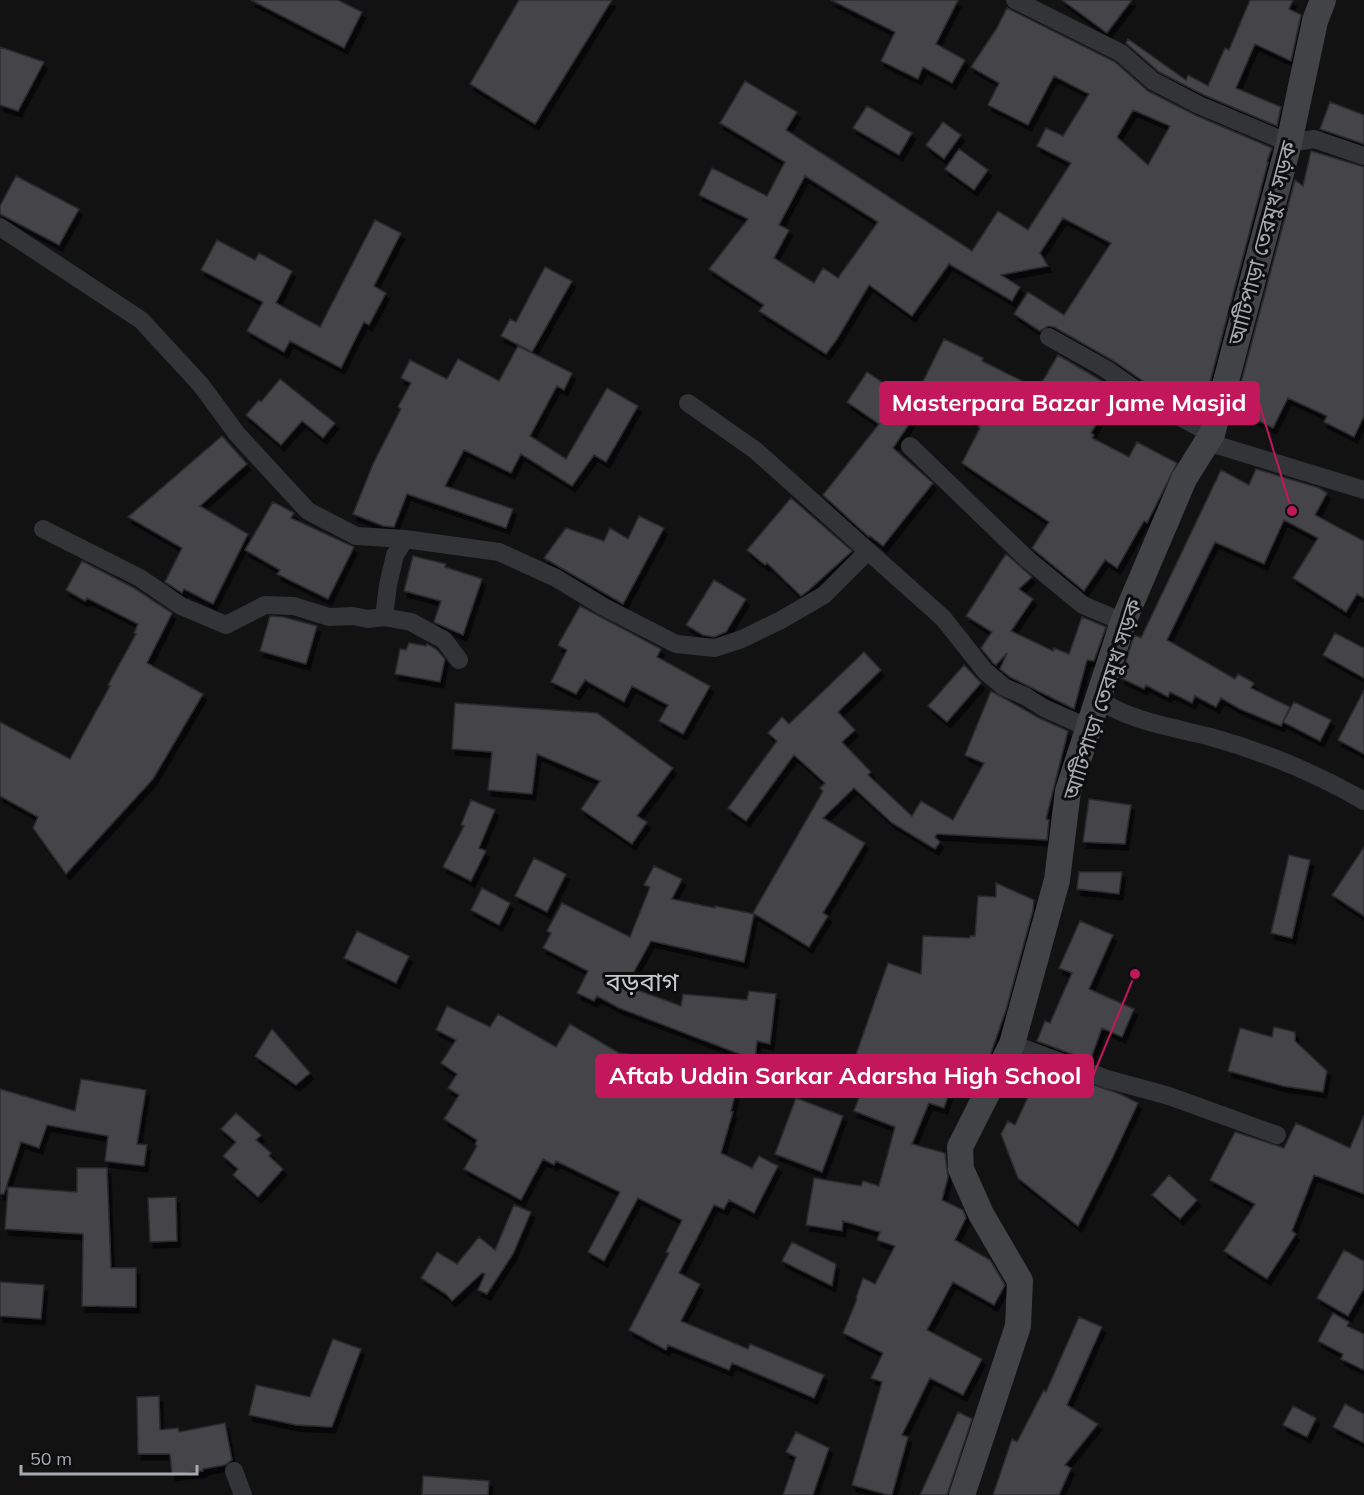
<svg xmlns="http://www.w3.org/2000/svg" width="1364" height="1495" font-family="Mulish,'Noto Sans Bengali',sans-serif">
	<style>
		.building { fill: #444548; stroke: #2c2c2e; stroke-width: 1.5; fill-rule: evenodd; filter: url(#shadow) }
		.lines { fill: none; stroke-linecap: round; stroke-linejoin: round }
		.street { stroke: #333437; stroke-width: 18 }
		.secondary { stroke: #414347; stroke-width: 26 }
		.labels { text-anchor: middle; stroke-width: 6; stroke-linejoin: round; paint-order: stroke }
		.street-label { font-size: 22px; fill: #a5aab2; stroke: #0d0d0e }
		.quarter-label { font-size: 26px; fill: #c5c8ce; stroke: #0d0d0e }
		.leader { fill: none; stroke: #c2185b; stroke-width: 2 }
		.callout-dot { fill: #c2185b; stroke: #0d0d0e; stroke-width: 2 }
		.callout { fill: #c2185b; stroke: #c2185b; stroke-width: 2 }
		.callout-label { font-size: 24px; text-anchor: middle; font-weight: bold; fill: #fff }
	</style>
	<defs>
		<filter id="shadow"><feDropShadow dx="3.5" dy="6" stdDeviation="0" flood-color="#0009"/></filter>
	</defs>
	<rect width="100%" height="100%" fill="#121213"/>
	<path class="building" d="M251,0h87l24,12 -18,36z
		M519,0h93l-77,124 -65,-40z
		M831,0h127l-22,44 29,16 -13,23 -29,-16 -5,12 -37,-18 14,-29z
		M1062,0h70l-25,33z
		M1250,0h43l-4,9 12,6 -10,46 -36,-17 -19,44 45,19 -4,19 -73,-31 -45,-23 -33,-29 2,-4 58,41 2,-5 20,11 17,-38 4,2z
		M1007,8l108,54 33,29 47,24 77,33 -5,13 1,1 -67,254 -36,-20 -53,-36 -58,-33 -6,-1 -8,5 -26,-17 14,-22 36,23 47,-72 -48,-25 -23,35 8,13 -47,9 19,12 -8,14 -63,-37 -37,52 -43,-31 -32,54 -11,15 -67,-43 5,-6 -55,-36 39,-50 -49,-24 13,-27 55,28 18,-34 -65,-39 25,-42 52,31 -11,18 186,121 26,-40 30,19 43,-67 -34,-17 9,-18 17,8 26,-42 -35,-18 -26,49 -40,-20 11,-22 -28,-16 26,-39zM1133,110l37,16 -22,39 -31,-28zM805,176l73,46 -40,56 -15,-10 -9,15 -40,-25 15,-28 -10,-5z
		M0,47l44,15 -26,49 -18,-6z
		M1330,102l34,13v29l-44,-15z
		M867,106l45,27 -13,22 -46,-27z
		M943,122l18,13 -17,24 -18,-14z
		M959,149l29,21 -14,20 -29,-21z
		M1311,151l53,16v249l-10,21 -30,-15 3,-6 -39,-18 -15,30 -39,-19 61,-229 8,6z
		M16,176l63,33 -20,36 -59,-31v-8z
		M375,220l26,13 -27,53 12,7 -17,32 -5,-3 -23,46 -51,-27 -6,11 -37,-21 16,-29 -62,-32 16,-30 38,20 4,-7 33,18 -16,32 44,24z
		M545,267l27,14 -40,71 -31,-16 9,-17 6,3z
		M944,339l39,19 -1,3 56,28 20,-34 59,35 -26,43 3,2 -2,3 37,19 8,-15 40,21 -30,60 -3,-2 -27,47 -12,-8 -21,31 -52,-43 17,-26 -87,-59 18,-35 -2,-1 2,-3 -63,-30z
		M518,346l54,27 -8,17 -7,-4 -27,50 36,23 41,-71 31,18 -32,56 -12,-7 -22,31 -51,-32 -10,19 -47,-23 -19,36 68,23 -7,19 -99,-34 -13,33 -11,-1 -30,-12 20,-50 28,-55 -3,-2 13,-24 -10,-5 9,-18 37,19 11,-20 41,22z
		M867,372l53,36 -27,40 40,35 -50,63 -13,-10 -1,1 -46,-42 56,-71 -32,-22z
		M280,379l55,44 -12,15 -21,-17 -21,24 -35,-30 13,-15 2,2z
		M222,436l25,28 -47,42 48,28 -35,70 -29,-15 -2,4 -17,-11 17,-34 -54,-31z
		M1256,469l63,19 8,5 -12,22 49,26v57l-7,-4 -11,18 -53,-34 25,-40 -34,-18 -20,44 -49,-22 -48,98 68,39 3,-5 16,9 -3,5 39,19 -9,19 -41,-17 -19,-11 -5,9 -21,-11 -3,7 -22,-11 -2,5 -22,-12 -2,4 -23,-11 13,-43 7,3 80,-168 28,15z
		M791,498l61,53 -44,40 -7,5 -34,-33 -2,2 -18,-15z
		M273,502l21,11 -3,5 63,29 -26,52 -51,-25 3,-4 -35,-20z
		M639,516l25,12 -41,76 -79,-46 22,-30 38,13 6,-13 18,11z
		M1006,554l26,23 -13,12 14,10 -22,32 42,20 1,-3 15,6 13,-37 24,10 -12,34 -7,-1 -13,49 -64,-32 -10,-8 7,-16 -11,12 -3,-2 -12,-15 11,-16 -26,-16z
		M413,556l33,8 -1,3 37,12 -19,56 -29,-13 7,-21 -37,-10z
		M82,561l52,27 38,25 -25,50 56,31 -50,85 -87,95 -33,-46 5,-11 -38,-21v-74l70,37 40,-73 -2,-1 28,-51 -2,-1 4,-9 -51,-26 -2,3 -19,-11z
		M714,580l32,19 -20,33 -12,5 -11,-2 -17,-10z
		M580,606l81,43 -4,8 53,29 -27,48 -24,-13 9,-16 -36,-19 -8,16 -39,-22 -9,14 -25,-12 16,-32 -9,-5z
		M270,616l13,1 34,9 -11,38 -46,-13z
		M1335,633l29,15v30l-41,-23z
		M409,643l17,3 1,-2 9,5 9,10 -5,23 -45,-8 5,-25 6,1z
		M864,652l17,18 -43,42 17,18 -13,12 29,30 -3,3 44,41 9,-15 32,19 31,-57 -19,-8 26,-64 48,27 29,13 -22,88 3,1 -2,20 -110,-6 -2,3 5,5 -5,7 -43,-26 -38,-35 -31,30 42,25 -42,70 5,3 -19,31 -56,-34 70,-122 -3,-3 5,-5 -31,-28 -48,66 -18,-13 49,-67 -9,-8 14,-16 7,7z
		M964,665l17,18 -34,39 -19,-16z
		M1364,690v64l-26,-14z
		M1294,702l37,18 -11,21 -37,-19z
		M455,703l142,10 76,55 -36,48 10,6 -15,22 -51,-35 19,-28 -63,-27 -5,40 -44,-4 4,-38 -40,-3z
		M1089,799l42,6 -6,39 -42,-2z
		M471,800l24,10 -16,38 7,3 -15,30 -28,-14 21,-41 -3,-1z
		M1364,847v69l-32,-21z
		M1289,855l21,5 -18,78 -21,-5z
		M534,858l32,16 -19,38 -32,-16z
		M654,866l28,13 -10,20 43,9v-2l39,8 -10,48 -93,-21 -25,45 55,20 2,-12 64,6 2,-9 27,3 -6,50 -13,-3 -2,19 -136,-52 -22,-12 -3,5 -17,-8 11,-22 -45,-23 8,-15 -4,-2 15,-28 68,34 20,-50 -6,-2z
		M1079,872h43l-3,22 -42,-5z
		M996,883l38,17 -1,10 -27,100 -15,43 -19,38 -20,-7 -8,24 -15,-5 -17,41 33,9 3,24 -6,23 21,10 3,8 -11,22 35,20 15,25 -11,20 -41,-23 -26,48 55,29 -19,36 -33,-17 -28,57 6,2 -16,58h-4l-36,-10 30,-103 -11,-4 12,-25 -40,-20 14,-34 -1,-1 7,-20 12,6 20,-38 -18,-6 3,-8 -37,-11 -1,10 -36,-6 8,-47 47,8 2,-5 16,5 16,-59 -41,-16 11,-30 -16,-6 39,-112 33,11 2,-38 47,2v-2h5l3,-40 18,1z
		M482,888l28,15 -11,22 -28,-15z
		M1080,921l33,14 -24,54 45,20 -12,28 -20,-9 -12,33 -53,-20 8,-20 5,2 22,-50 -13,-5z
		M357,931l52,25 -13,27 -52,-25z
		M447,1006l43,21 8,-13 58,33 14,-23 49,29 123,15 -11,43 2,1 -12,41 31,15 7,-12 19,10 -24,47 -25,-13 -5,9 -10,-4 -35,68 21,11 -19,37 67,28 2,-5 74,31 -10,23 -82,-35 -3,7 -61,-25 -2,5 -37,-20 40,-77 -3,-1 16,-32 -44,-22 -34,63 -16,-9 32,-60 -64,-31 -2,4 -11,-6 -22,41 -57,-31 13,-23 -2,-2 2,-4 -33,-21 15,-24 -11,-7 9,-14 -16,-11 15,-23 -20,-10z
		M1274,1027l21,5v9l32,30 -4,21 -40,-6 -55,-15 12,-43 32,9z
		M272,1029l38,44 -14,12 -41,-29z
		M1042,1067l78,27 18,9 -27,58 -33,65 -60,-48 -17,-44 7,-13 7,4z
		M81,1079l65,11 -9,54 10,1 -3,21 -39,-5 3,-25 -61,-11 -8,23 -18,-6 -17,52h-4v-105l75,22z
		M796,1098l47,18 -21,56 -47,-18z
		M236,1113l25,22 -5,5 15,13 -2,3 14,13 -25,28 -25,-22 5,-6 -15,-13 13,-14 -15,-13z
		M1364,1115v79l-50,-19 -22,56 4,3 -29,45 -43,-28 31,-47 -45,-24 25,-48 49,16 12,-25 54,25z
		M77,1168h30l4,100h25v39l-54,-1 1,-72 -78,-5 3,-42 69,5z
		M1169,1175l28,25 -17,19 -28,-24z
		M176,1197l1,44 -27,1 -2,-44z
		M514,1205l17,7 -18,42 -26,40 -9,-4 7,-16 -3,-1 -30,28 -6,-7 -25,-16 16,-26 20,12 22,-27 16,13z
		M792,1242l44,22 -4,22 -50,-25z
		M1344,1250l20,11v27l-16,28 -31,-18z
		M0,1282l44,3 -3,34 -41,-3z
		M1333,1313l16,9 -2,4 17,8v36l-23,-11 2,-5 -25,-13z
		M1079,1317l23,10 -35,78 31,19 -33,41 6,3 -12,27h-66l19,-56 5,3 27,-52 2,2z
		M333,1339l28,10 -29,78 -36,-2 -47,-10 7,-30 54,12z
		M159,1396l1,34 18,-2 1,4 46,-9 7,37 -7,5 -22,4v2l-31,4 -2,-21h-32l-1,-57z
		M1345,1404l19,10v29l-31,-16z
		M1293,1406l23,12 -9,19 -24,-12z
		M958,1412l14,7 -25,76h-27z
		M796,1432l33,16 -16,47h-30l13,-38 -10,-5z
		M423,1476l66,5 -1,14h-66z"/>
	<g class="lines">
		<path class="street" d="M1015,0l106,53 32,28 46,24 90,38 25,-4 50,17
			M0,227l141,93 60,65 36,49 71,77 48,25 49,3 94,13 57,26 48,29 72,37 39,4 27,-9 39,-19 43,-25 44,-44 75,67 42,53 19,16 21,9 19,12 45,20
			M1049,337l57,32 53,37 53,28
			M688,403l67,47 113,101
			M1207,442l157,48
			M910,446l116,112 57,47 40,17
			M43,529l97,49 41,28 45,19 39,-20 29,1 35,11 24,-1 15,3 16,-2
			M405,539l-10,16 -7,30 -4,32 27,5 33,18 15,20
			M1098,699c33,23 75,28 113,38 53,15 105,36 153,64
			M1012,1044l95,35 62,17 108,39
			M234,1471l9,24"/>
		<path class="secondary" d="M962,1495l56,-169 2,-45 -39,-67 -20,-45 -1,-22 52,-103 45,-164 11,-89 55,-169 61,-143 28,-45 77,-291 26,-122 8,-21"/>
	</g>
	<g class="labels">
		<g class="street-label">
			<text transform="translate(1262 243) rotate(-75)" y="8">আটিপাড়া তেরমুখ সড়ক</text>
			<text transform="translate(1102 699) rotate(-72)" y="8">আটিপাড়া তেরমুখ সড়ক</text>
		</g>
		<g class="quarter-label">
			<text x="642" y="991">বড়বাগ</text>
		</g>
	</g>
	<path class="leader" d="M1292 511L1259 403M1135 974L1093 1076"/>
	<g class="callout-dot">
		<circle cx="1292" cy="511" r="6"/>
		<circle cx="1135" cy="974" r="6"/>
	</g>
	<g class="callout">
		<rect x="880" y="382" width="379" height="42" rx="6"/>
		<rect x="596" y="1055" width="497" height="42" rx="6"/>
	</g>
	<g class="callout-label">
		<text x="1069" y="411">Masterpara Bazar Jame Masjid</text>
		<text x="845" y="1084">Aftab Uddin Sarkar Adarsha High School</text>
	</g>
	<path d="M21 1465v9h176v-9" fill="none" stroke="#a5aab2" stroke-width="3"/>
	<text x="30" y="1465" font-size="18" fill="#a5aab2" stroke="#0d0d0e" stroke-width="4.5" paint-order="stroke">50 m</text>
</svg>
